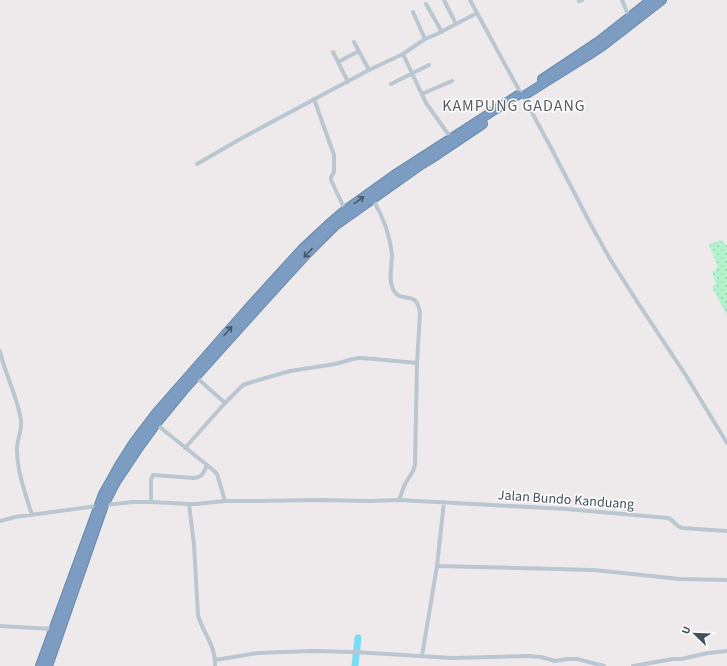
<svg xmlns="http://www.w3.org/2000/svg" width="727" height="666" font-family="'Source Sans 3',sans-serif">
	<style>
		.grass { fill: url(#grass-dots) }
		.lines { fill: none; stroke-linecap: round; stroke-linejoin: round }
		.river { stroke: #7adbf5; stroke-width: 7 }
		.highway-casing { stroke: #6788ad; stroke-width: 10 }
		.street { stroke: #bac6d0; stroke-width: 4 }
		.highway { stroke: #7c9dc1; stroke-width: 8 }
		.oneway { stroke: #485764 }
		.labels { text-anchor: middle; stroke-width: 3; stroke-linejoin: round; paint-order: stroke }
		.street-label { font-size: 14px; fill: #424f5a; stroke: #fff }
		.quarter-label { font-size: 16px; letter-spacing: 1px; fill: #575b61; stroke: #fff }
	</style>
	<defs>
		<pattern id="grass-dots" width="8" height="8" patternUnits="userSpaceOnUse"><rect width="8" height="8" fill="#b2f3cb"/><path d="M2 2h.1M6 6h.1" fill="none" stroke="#9ad2b1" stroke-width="1.8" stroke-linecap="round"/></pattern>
	</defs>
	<rect width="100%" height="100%" fill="#eeeaeb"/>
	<path class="grass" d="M721,240l6,6v69l-15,-28 4,-3 -4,-11 6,-6 -9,-23z"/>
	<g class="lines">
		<path class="river" d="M355,666l3,-28"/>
		<defs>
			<path id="highway" d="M542,79l57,-38 52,-41
				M525,95l64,-40 15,-10 58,-45
				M40,666l63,-172 17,-30 14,-22 22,-29 94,-107 52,-57 29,-27 14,-12 49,-35 124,-80
				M48,666l56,-161 12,-23 24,-36 16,-22 28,-34 71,-79 52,-57 28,-28 86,-61 10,-6 52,-35"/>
		</defs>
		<use href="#highway" class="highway-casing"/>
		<path class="street" d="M444,0l12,24
			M470,0l50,92
			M622,0l7,17
			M579,1l3,-1
			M426,4l16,28
			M413,12l12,27
			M354,42l15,28
			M333,52l15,30
			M403,54l23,49 25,35
			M338,62l21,-11
			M391,84l38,-19
			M422,94l30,-13
			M524,98l25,46 42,81 19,34 28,44 47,71 42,69
			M314,99l20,56v17l-3,5v3l14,30
			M197,164l45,-26 127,-68 34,-16 22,-15 12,-5 40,-21
			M373,200c10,16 17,36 19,55 0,11 -4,24 1,34 8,17 23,-2 27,24l-3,50 -2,102 -2,6 -8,13 -6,16
			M0,351c5,24 18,46 21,70 1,10 -4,18 -4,28 0,22 8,44 15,66
			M196,377l29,26
			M185,448l40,-45 18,-18 9,-3 38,-11 45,-7 18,-5 7,-1 14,1 43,4
			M207,465l7,6 3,3 8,27
			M151,502l38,2 5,41 4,70c5,19 18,30 17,51
			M189,504h7l29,-3h31l61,-1 53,1 29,-1 167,9 102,9c6,2 7,8 14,10l45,3
			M105,505l28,-3h18v-22l2,-5 41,3c8,0 10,-6 13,-13l-51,-41
			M0,521l15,-4 82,-11
			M437,566l157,4 86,9 47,1
			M0,626l53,3
			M422,656l15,-90 7,-64
			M215,660l42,-7 55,-2 42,1 98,6 76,-2 13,1 14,4 12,-2h10l27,7
			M633,666l40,-7h8l27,-6 19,-2"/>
		<use href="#highway" class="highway"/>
	</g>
	<defs><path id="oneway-shaft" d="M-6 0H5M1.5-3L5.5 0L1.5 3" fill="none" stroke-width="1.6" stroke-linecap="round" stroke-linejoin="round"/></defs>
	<g class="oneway">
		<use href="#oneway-shaft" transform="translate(359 200) rotate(-36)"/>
		<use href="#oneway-shaft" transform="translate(308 253) rotate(133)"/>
		<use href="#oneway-shaft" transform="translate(228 331) rotate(-49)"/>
	</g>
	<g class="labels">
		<g class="street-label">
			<text transform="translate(566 499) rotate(4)" y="5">Jalan Bundo Kanduang</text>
		</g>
		<g class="quarter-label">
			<text x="514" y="111">KAMPUNG GADANG</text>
		</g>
	</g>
	<g transform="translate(695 634) rotate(293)" stroke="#ffffff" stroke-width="3" paint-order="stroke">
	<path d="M0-3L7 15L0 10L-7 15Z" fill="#424f5a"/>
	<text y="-6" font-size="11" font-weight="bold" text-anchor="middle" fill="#424f5a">U</text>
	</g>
</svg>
